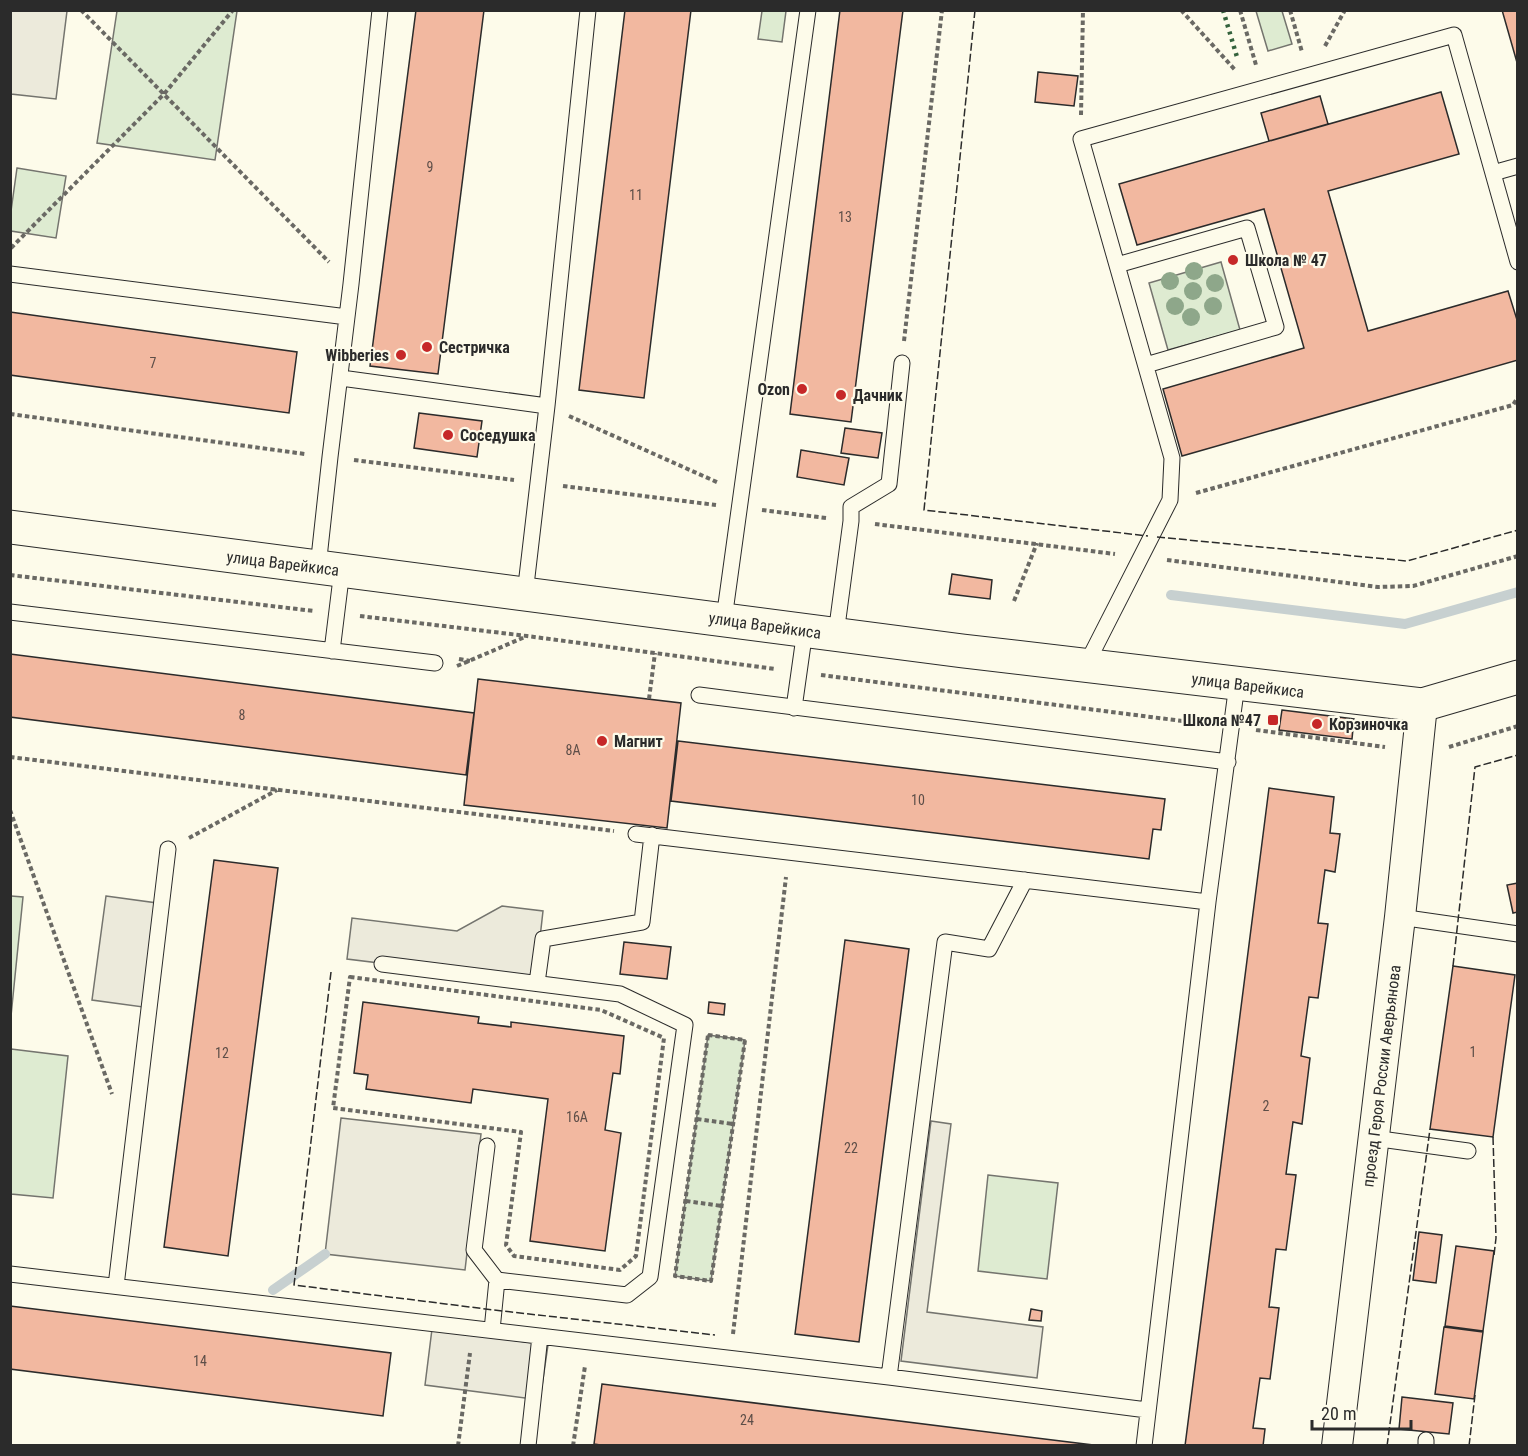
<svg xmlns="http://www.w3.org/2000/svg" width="1528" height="1456" font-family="'Roboto Condensed',sans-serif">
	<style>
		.green { fill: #deebd1; stroke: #74746e; stroke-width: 1.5 }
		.parking { fill: #eceadb; stroke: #74746e; stroke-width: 1.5 }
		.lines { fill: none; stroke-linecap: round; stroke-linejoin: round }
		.stream { stroke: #c7d0d0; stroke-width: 10 }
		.building { fill: #f2b8a0; stroke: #2b2b2b; stroke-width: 1.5 }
		.service-casing { stroke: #2b2b2b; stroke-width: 17 }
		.minor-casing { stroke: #2b2b2b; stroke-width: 32 }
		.secondary-casing { stroke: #2b2b2b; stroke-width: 35 }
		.path { stroke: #6a6964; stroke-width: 4; stroke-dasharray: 4.5 3; stroke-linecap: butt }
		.service { stroke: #fdfbea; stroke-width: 15 }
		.minor { stroke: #fdfbea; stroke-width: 30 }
		.secondary { stroke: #fdfbea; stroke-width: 33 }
		.hedge { stroke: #34623c; stroke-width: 4.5; stroke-dasharray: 3 4.5; stroke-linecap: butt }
		.fence { stroke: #2b2b2b; stroke-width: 1.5; stroke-dasharray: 8 3; stroke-linecap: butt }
		.tree { fill: #8ea78a }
		.poi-dot { fill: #c62828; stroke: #fdfbea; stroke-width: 2 }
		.labels { text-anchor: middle; stroke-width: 4.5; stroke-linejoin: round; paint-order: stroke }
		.number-label { font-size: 14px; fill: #5d4e48 }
		.poi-label { font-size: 16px; font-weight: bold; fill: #2b2b2b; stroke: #fdfbea; text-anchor: start }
		.street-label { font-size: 16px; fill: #2b2b2b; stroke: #fdfbea }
	</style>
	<rect width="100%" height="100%" fill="#fdfbea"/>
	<path class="green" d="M117,11h120l-22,149 -118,-17z
		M762,11h24l-4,31 -24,-3z
		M1256,11h26l10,33 -24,7z
		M17,168l49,8 -10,62 -45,-7v-20z
		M1221,262l19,68 -72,20 -19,-67z
		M11,896l12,1 -12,119 -1,-120z
		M708,1035l37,5 -34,241 -36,-5z
		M11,1049l57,7 -15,142 -42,-4z
		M988,1175l70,8 -11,96 -69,-8z"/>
	<path class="parking" d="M11,10l56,1 -11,88 -45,-5z
		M106,896l51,7 -14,104 -51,-7z
		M502,906l41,5 -8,71 -188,-23 5,-41 105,13z
		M341,1118l140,16 -16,136 -140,-16z
		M931,1121l20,3 -24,188 116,15 -6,51 -136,-17z
		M432,1329l116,16 -8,55 -115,-15z"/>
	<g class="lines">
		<path class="stream" d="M1171,595l234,29 113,-32
			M273,1290l52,-36"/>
	</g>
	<path class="building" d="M416,10h68l-46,364 -68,-8z
		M625,10h66l-47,388 -65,-8z
		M840,10h63l-52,412 -61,-8z
		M1502,10h16v56z
		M1038,72l40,4 -4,30 -39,-4z
		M1441,92l18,62 -131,37 40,140 140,-40 10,32v37l-336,96 -19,-67 141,-41 -40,-139 -127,36 -18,-61z
		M1320,96l8,28 -59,17 -8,-28z
		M10,312l287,40 -8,61 -279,-38z
		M419,413l63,8 -5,36 -63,-9z
		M845,428l37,5 -4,25 -37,-5z
		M801,450l48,8 -5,27 -47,-8z
		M952,574l40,6 -2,19 -41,-5z
		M10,654l464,59 -8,62 -456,-58z
		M478,679l203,24 -14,125 -203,-23z
		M1282,710l72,9 -2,20 -73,-9z
		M678,741l487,58 -4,31 -8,-1 -4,30 -478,-58z
		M1269,788l65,9 -4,36 10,1 -5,38 -10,-2 -7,53 10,1 -10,74 -9,-1 -8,59 9,2 -8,66 -9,-2 -7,52 10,1 -10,75 -10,-1 -7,58 10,1 -9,71 -10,-1 -7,50 12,1 -2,17h-78z
		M214,860l64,8 -50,388 -64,-9z
		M1518,883v29l-5,1 -6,-28z
		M845,940l64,9 -50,393 -64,-8z
		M624,942l47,5 -4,32 -47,-5z
		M1453,966l62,9 -22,162 -63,-8z
		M363,1002l116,15 -1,6 33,4v-5l113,14 -4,38 -7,-1 -8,57 16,3 -16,118 -75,-10 18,-142 -75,-10 -2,14 -105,-14 2,-14 -14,-2z
		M709,1002l16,2 -1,11 -16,-2z
		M1419,1232l23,3 -6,48 -23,-3z
		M1456,1246l38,5 -11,80 -38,-5z
		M10,1306l381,47 -8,63 -373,-47z
		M1031,1309l11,2 -1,10 -12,-1z
		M1444,1327l39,5 -9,67 -39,-5z
		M602,1384l491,61v1h-486l-13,-2z
		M1402,1397l51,6 -4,31 -50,-5z"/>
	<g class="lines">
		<defs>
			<path id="service" d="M1493,173l25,-7
				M1117,265l130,-37 29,99 -130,38
				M10,274l337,43
				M341,378l206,28
				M318,567l12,-110 21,-173 29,-274
				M525,594l22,-188 41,-396
				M10,612l425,51
				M724,619l84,-609
				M836,634l15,-113v-14l38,-23 13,-121
				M332,651l10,-81
				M1086,665l84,-165 2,-42 -91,-319 373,-104 64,227
				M699,695l529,67
				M794,708l11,-78
				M636,834l572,68 29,-218
				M1400,917l118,17
				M382,964l238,30 65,31 -35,252 -23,18 -130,-15
				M537,983l6,-44 99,-17 10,-87
				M1373,1138l95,13
				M487,1146l-13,104 23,30 -5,50
				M10,1274l879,103 258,33
				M116,1286l52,-437
				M889,1377l56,-435 44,7 36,-69
				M528,1446l12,-110
				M1144,1446l64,-544
				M1426,1446v-6"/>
			<path id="minor" d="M1337,1446l63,-529 22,-212"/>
			<path id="secondary" d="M10,527l953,124 459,54 96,-28"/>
		</defs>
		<use href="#service" class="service-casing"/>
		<use href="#minor" class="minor-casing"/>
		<use href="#secondary" class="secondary-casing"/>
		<path class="path" d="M81,10l248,252
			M1181,10l55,61
			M1240,10l16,55
			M1290,10l12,42
			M1325,46l20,-36
			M1081,115l2,-105
			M11,248l153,-154 69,-84
			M904,341l38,-331
			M10,414l295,40
			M569,416l150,67
			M354,460l160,20
			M563,486l153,19
			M1196,493l317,-88 5,-8
			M762,510l64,8
			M875,524l240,30
			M1167,560l211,27 35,-1 105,-30
			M10,575l304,36
			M1014,601l23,-58
			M360,616l167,20 248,33
			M459,659l11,2
			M457,666l68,-29
			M821,675l385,49
			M649,699l6,-46
			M1256,730l129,17
			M1449,747l69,-21
			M10,757l604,74
			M10,810l102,284
			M189,838l88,-48
			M350,977l251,33 63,28 -28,218 -16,14 -106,-14 -8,-11 15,-113 -188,-24z
			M708,1035l37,5 -34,241 -36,-5z
			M697,1119l36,5
			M686,1201l36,5
			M733,1334l53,-457
			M458,1446l12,-93
			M573,1446l12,-80"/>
		<use href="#service" class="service"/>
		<use href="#minor" class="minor"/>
		<use href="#secondary" class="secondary"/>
		<path class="hedge" d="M1223,10l14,47"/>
		<path class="fence" d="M975,10l-51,500 224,26
			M1157,537l250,24 111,-31
			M1453,966l22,-199 43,-12
			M331,972l-37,313 200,25 221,25
			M1493,1137l3,101 -2,17
			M1387,1446l43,-317
			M1469,1446l6,-51"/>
	</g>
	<g class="tree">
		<circle cx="1194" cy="271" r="9"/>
		<circle cx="1170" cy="281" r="9"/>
		<circle cx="1215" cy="283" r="9"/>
		<circle cx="1193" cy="291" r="9"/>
		<circle cx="1175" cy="306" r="9"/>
		<circle cx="1213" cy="306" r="9"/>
		<circle cx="1191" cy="317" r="9"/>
	</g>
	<g class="poi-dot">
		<circle cx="1233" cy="260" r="6"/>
		<circle cx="427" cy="347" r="6"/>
		<circle cx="401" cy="355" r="6"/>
		<circle cx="802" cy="389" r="6"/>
		<circle cx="841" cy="395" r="6"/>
		<circle cx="448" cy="435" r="6"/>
		<rect x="1267" y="714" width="12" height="12" rx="3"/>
		<circle cx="1317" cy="724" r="6"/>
		<circle cx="602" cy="741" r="6"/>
	</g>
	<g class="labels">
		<g class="number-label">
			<text x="430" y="172">9</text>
			<text x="636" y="200">11</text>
			<text x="845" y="222">13</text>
			<text x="153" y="368">7</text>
			<text x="242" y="720">8</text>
			<text x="573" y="755">8А</text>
			<text x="918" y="805">10</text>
			<text x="1473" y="1057">1</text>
			<text x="222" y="1058">12</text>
			<text x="1266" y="1111">2</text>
			<text x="577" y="1122">16А</text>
			<text x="851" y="1153">22</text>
			<text x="200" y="1366">14</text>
			<text x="747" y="1425">24</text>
		</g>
		<g class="poi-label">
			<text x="1245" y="266">Школа № 47</text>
			<text x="439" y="353">Сестричка</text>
			<text x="389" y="361" text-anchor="end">Wibberies</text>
			<text x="790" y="395" text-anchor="end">Ozon</text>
			<text x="853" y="401">Дачник</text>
			<text x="460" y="441">Соседушка</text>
			<text x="1261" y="726" text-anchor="end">Школа №47</text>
			<text x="1329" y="730">Корзиночка</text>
			<text x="614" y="747">Магнит</text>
		</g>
		<g class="street-label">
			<text transform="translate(283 563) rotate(7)" y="6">улица Варейкиса</text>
			<text transform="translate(765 625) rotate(8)" y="6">улица Варейкиса</text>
			<text transform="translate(1248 685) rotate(7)" y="6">улица Варейкиса</text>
			<text transform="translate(1381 1076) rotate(-83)" y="6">проезд Героя России Аверьянова</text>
		</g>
	</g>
	<rect width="1528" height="1456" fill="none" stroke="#2b2b2b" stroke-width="24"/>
	<path d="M1312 1420v9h99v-9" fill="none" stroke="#2b2b2b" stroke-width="3"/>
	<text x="1321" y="1420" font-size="18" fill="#2b2b2b" stroke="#fdfbea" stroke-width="4.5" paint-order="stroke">20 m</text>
</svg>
